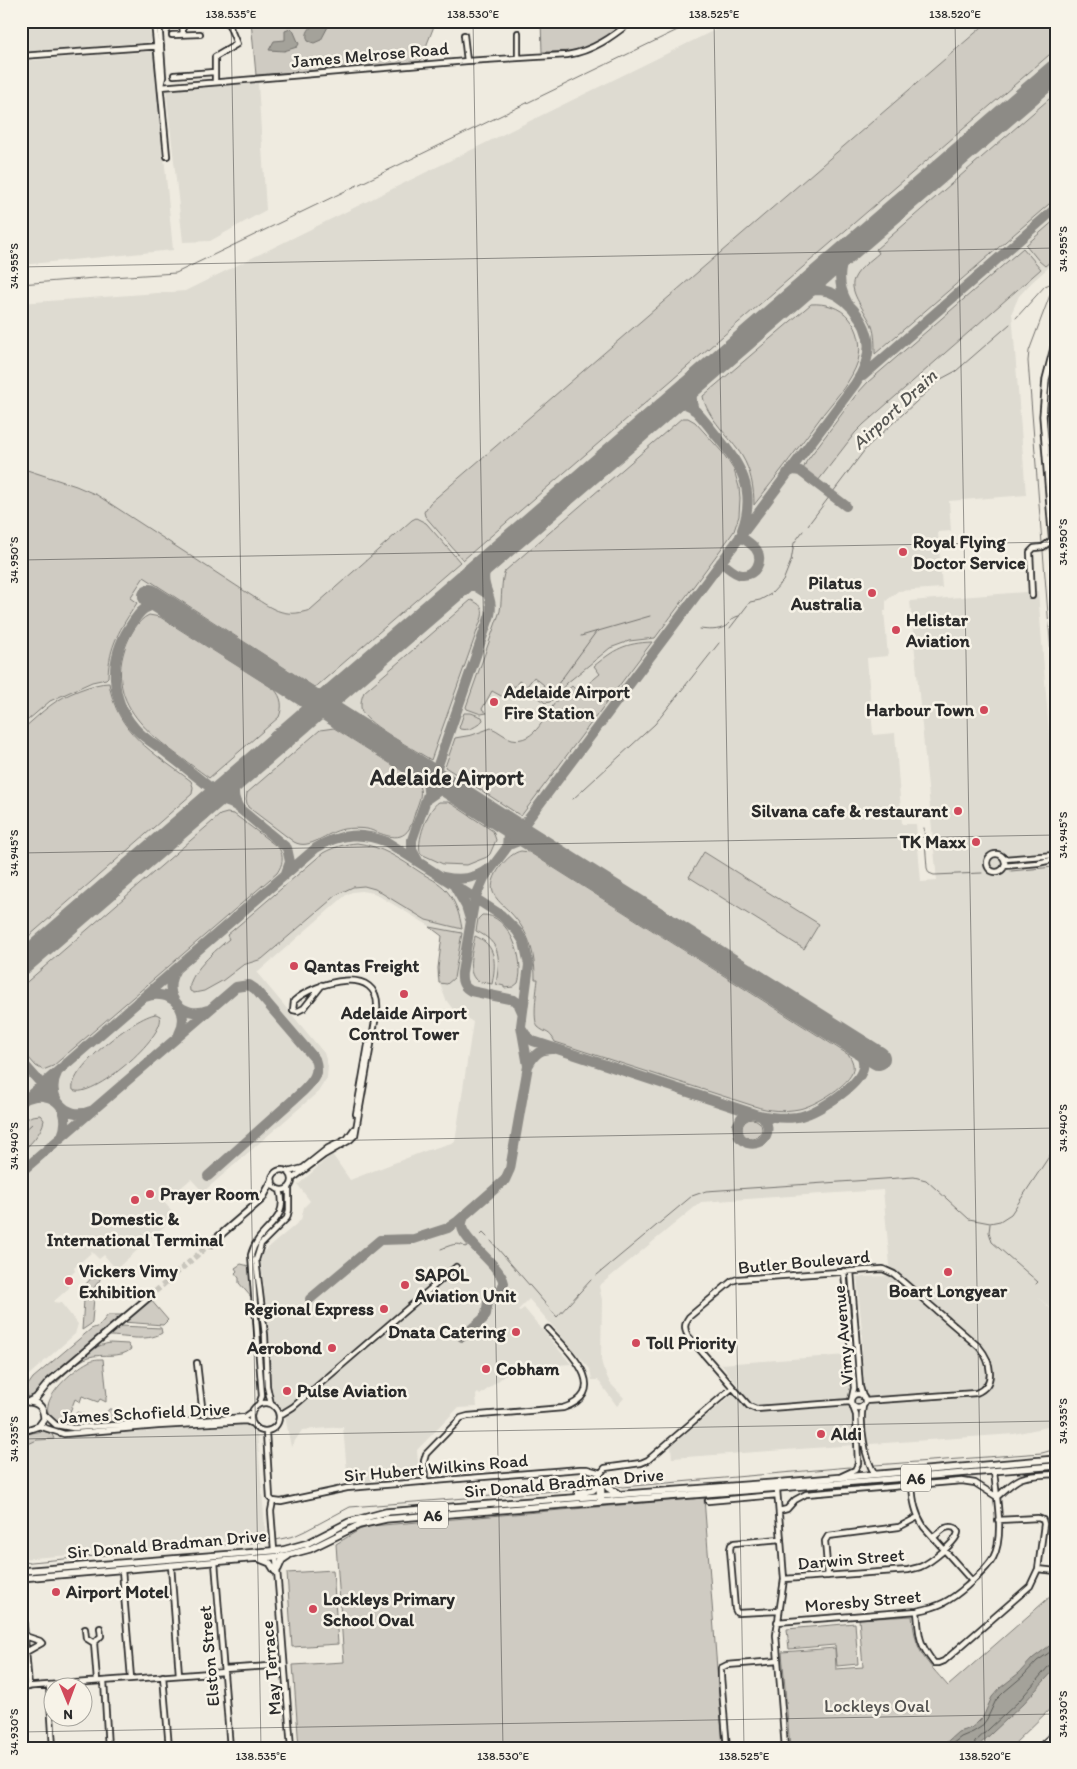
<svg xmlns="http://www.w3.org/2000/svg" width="1077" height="1769" font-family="Itim,sans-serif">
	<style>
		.built { fill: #dedbd1 }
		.green { fill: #cfcbc2; stroke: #7d7b76 }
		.water { fill: #a4a29a; stroke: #74726e }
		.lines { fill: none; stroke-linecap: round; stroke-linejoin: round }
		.shore { stroke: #5b5b57; stroke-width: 1 }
		.stream { stroke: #74726e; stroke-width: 1 }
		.taxiway { stroke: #8d8b86; stroke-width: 10 }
		.runway { stroke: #8d8b86; stroke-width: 24 }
		.major-tunnel { stroke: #c8c5bc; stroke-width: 5.5; stroke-dasharray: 5.5 3; stroke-linecap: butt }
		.minor-casing { stroke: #2b2b2b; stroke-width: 8 }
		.major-casing { stroke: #2b2b2b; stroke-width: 9 }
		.minor { stroke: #f7f3e8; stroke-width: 4.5 }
		.major { stroke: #f7f3e8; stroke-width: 5.5 }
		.ticks { fill: none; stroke: #2b2b2b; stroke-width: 1; stroke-opacity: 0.45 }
		.poi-dot { fill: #d1495b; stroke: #f7f3e8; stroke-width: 2 }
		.labels { text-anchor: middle; stroke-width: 5; stroke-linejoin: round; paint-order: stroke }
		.shield { fill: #f7f3e8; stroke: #686764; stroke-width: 1 }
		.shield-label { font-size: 16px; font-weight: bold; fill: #2b2b2b }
		.street-label { font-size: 18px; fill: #2b2b2b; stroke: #f7f3e8 }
		.poi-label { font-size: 18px; font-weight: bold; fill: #2b2b2b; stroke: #f7f3e8; text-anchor: start }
		.park-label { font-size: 18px; fill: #545351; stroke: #f7f3e8 }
		.water-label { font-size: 19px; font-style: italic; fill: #555552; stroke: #f7f3e8 }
		.district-label { font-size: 22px; font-weight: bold; fill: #2b2b2b; stroke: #f7f3e8 }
		.neatline { fill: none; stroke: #2b2b2b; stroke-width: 2 }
		.ticks-label { font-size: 12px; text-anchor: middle; fill: #2b2b2b }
	</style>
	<rect width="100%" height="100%" fill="#efebe0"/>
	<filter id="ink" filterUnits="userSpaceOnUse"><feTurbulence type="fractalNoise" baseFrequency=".02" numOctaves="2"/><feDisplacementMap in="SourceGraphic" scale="10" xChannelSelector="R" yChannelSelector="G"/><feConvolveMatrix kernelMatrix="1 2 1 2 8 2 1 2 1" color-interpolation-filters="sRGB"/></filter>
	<g filter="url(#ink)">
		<path class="built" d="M21,21h129l1,21 -130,10z
			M733,21h323v240l-24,21 -13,14 -7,16 14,183 -77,6 2,30 -13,1 4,56 -44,3 -12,10v10h-2l4,45 -21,2 6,77 22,-2 7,91h14l5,58 16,-1 -27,-280 128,-10 18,232v489l-19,-15 19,16v110l-4,3 -38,8 -342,24 -1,-12 69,-58 -19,-24 141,-10v-23l-5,-54 34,-1 -8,-86 -182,12 -102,84 3,14 -1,60 2,8 7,15 14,15 -7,8 -19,-26h-6l-2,-11 -61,-70 -11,11 2,1 4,-3 47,56 -54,4 -4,-5 -3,2 3,4 -33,26 -2,-2 -2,2 1,12 -19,1 -41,42 2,27 -71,6 -5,-56 -41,3 -11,17 -7,-36 -12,-13 -4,-69 -7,-67 1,-9 39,-33 3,-13 6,-6 -12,-16 34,-31 18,26 75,-29 30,-9 18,-120 -13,-8 -8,-6 -6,-8 -5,-13 -4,-10 1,-9 4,-32 -9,-8 -59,-35 -13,-2 -9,1 -6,3 -89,78 67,80 4,13 -1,12 -4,6 -5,8 -115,100 -12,-13 -27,23 12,14 -60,53 -12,-14 -5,4 -7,-7 -18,16 1,3 -4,4 -2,13 -16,14 8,1 17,21 -3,10 -54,48v-41l5,-4 -2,-2 -3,2v-1034l164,-12z
			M154,51l19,199 -152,15v-204z
			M258,83l8,127 -56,31 -27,1 -17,-152z
			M246,1424l11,9 9,106 -245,20v-110l14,-10 17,-3 20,1z"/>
		<path class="green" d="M251,21h185l-16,41 -164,13z
			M541,21h85l-30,24 -21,6 -33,1z
			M989,21h67v28l-593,511 -38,-44 -1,-4 6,-9z
			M1056,93v105l-181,156c0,-10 0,-19 -3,-28 -5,-13 -24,-34 -18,-47 5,-11 16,-18 25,-26l-3,-4z
			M1056,219v38l-11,9 -6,-5 -13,-16z
			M1023,248l18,21 -177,155 -9,9 -37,48 -15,-11 3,-8 50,-67 12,-13z
			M811,304c14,-1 29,3 38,14 10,12 13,28 9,43 -6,19 -22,37 -34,52 -23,31 -46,62 -70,92 0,-17 -3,-34 -12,-49 -11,-18 -36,-39 -39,-60z
			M682,418h6l7,4 28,31 11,17 5,17 1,11 -1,18 -5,15 -7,10 -72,97 -26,3 -19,7 -43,35 -17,19 -5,1 -8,-7 7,-11 -10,-8 -7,9 -8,-5 -5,6 -3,-2 -8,12 -11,-6 -10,18 5,4 -6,1 -14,-5 -1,-2 34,-96c2,-11 1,-32 5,-40z
			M21,468l55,18 21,9 152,99c22,14 34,25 61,16l102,-90 4,-2 10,5 34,39 -142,123 -4,2 -170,-110 -14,21 7,5c-17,26 -28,42 -29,74l-2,2 -14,3 -42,19 -29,25z
			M471,600c9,4 13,7 11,17l-51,143c-14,-9 -63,-35 -69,-48 -2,-7 -1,-13 2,-20z
			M149,615l11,2 114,72c8,8 9,18 5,28l-70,61c-43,-33 -106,-65 -84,-130 4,-11 12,-28 24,-33z
			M652,642l-131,174 -76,-49 10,-29 17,-3 19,-7c7,2 13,9 21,11 23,5 34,-25 45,-39 5,-5 10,-10 15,-14l6,6 22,-18 -6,-8c21,-17 31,-23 58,-24z
			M109,683c8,51 44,69 82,98l2,6 -1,7 -171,149v-213c11,-8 20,-18 30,-25 13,-10 42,-22 58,-22z
			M464,713h7l11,4 1,3c-6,7 -14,11 -23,9l-1,-1z
			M334,728l81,51c8,10 6,17 2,28 -3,7 -4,16 -8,22 -10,16 -29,3 -42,0 -8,-1 -16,-1 -23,0 -18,3 -34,22 -50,13l-46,-35 -2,-7 1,-7 73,-63z
			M439,802h9l4,2 41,27 3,9 -6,14 -3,3 -20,8 -24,-1 -22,-10c-6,-10 7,-46 18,-52z
			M227,813l7,1 45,34c5,9 4,16 -2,25l-224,193 -10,4 -7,-4 -15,-17v-62l199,-172z
			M357,843c24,3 43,16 63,29 9,6 19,10 26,18 9,10 14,25 16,39l-36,-9 -51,-31 -11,-3 -11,1 -15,7 -76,65 -19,6 -21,16 -18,10 -10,2 -4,-2c-4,-16 28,-43 39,-52l-2,-4 6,-5 90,-77c11,-6 21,-9 34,-10z
			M521,851l8,1 320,203c3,5 6,11 3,18 -6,14 -38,33 -53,36 -16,3 -30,2 -45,-3l-199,-64c-6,-12 -9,-8 -17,-15 -6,-7 -1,-38 0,-48h-3c0,-27 -6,-47 -25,-67 -6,-6 -14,-12 -17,-20 -5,-14 15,-39 28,-41z
			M704,852l115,72 -15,25 -115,-72z
			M482,915c27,-2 44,46 36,68l-5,4 -9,1v-2l-8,-2c4,-25 6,-41 -20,-53l2,-12z
			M430,927l32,6 -8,45 -7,6 -8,-1 -1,-15 4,-32z
			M475,936c22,9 21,28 17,48l-15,-3c-12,-10 -4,-32 -2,-45z
			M156,1014l4,2c7,20 -69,85 -87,74 -5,-21 63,-74 83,-76z
			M40,1115l4,5c-2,13 -14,24 -23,33v-31l11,-6z
			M742 1129a10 10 0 1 1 20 0a10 10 0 1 1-20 0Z
			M241,1264l8,2 3,32 -13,-15v-5l-4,-5 2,-2 -2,-3z
			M95,1274l4,1 1,5 -5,6 -3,35 -1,3 -9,6 3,-45z
			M150,1299l18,21 -5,5 -40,-3z
			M108,1315h16l-43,35 -36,34 -12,13h-5l-2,-9 7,-10 58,-49 8,-3z
			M121,1326l40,2 1,5c-16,10 -40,2 -58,3l13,-9z
			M110,1343l18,1 3,5c-10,10 -29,4 -42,8 -13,4 -24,18 -34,27l-3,-2c18,-16 35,-35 58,-39z
			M103,1359l4,37 -1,1v5l-6,-3 -2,3 -16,-6 -2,6 -5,-3 -5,13 -3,1 -2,4 6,5v3c-52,-6 -4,-52 17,-63 5,-3 10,-3 15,-3z
			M109,1409h3l1,11h3l-2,3 -34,2 -3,-5 -5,-4v-2l3,1 2,-3 11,4 -1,5 6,-4 9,3z
			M43,1431l9,3 2,5 -17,1 -11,5 -1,-4h-4v-6z
			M704,1498l19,250h-424l-6,-83 51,-3 -8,-118 23,-14 12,-4z
			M333,1570l5,74 -46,3 -5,-74z
			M1052,1595h4v108l-46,45h-220l-8,-96 53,-4 1,21 27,-2 -4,-48 53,-3c4,38 12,42 36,70z
			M855,1623l3,41 -21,2 -2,-21 -46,4 -2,-20z"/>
		<path class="water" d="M323,21h8l-10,19 -7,3 -6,-2c-5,-10 6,-18 15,-20z
			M290,29l3,1 6,14 -2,3 -13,4 -15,-1 5,-9 11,-1v-9z
			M1056,1641v27l-33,36 -47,44h-36l18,-16 13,-4 6,-5 6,-6 9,-20 8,-9 19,-15 14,-15z"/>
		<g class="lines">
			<path class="shore" d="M947,1748l14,-11 12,-5 8,-5 6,-8 9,-19 8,-8 19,-16 14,-15 19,-13
				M973,1748l2,-6 44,-41 29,-34 8,-3"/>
			<path class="stream" d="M21,284l74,-6 81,-5 520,-252
				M1016,318l29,-32 7,-3
				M808,525l59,-78 74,-68 15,-8 54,-47
				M1042,543l-14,-182 1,-10 27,-72
				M1043,551l13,164
				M730,628l20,-26 10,-2 11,-6 12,-13 8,-20 3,-18 9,-12
				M700,629c8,1 18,2 26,-3 5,-4 6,-9 13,-10
				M581,636l69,-20
				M547,699l49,-67
				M573,799l82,-75 64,-81
				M924,828l3,40 2,5 5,2 48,-2
				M1011,871l43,-4
				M21,1134l11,-10
				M990,1224l-1,8 3,10 46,40 -2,2
				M481,1235l2,-2 4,4
				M491,1241l66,76 34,-37
				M441,1249c8,-3 17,-8 24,-2l2,-1
				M597,1275l95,-79 14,-5 208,-14 12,3 43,39 21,4 10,-2 11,-7 45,-68
				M875,1465l167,-12 14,-4
				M612,1483l10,4 228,-20
				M276,1540l18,-4 11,-5 45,-24 232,-18 8,-4
				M161,1550l111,-9
				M21,1563l118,-11"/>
			<path class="taxiway" d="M1054,72l2,-1
				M846,251c-7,19 -9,33 1,51
				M863,376l193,-168
				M669,405l14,-2 9,4c8,8 16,18 23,27 25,29 42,56 27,96
				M694,410c-4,-11 -3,-20 3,-30
				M787,473l7,-3 6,1 46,35
				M721,562c7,5 13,12 21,13 14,1 22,-15 14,-26 -4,-5 -11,-9 -16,-13
				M459,586h16l11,7
				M168,607c-22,-5 -28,3 -39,21 -20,31 -19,71 5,99 8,10 20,17 30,24 18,14 36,28 54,43
				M420,768l7,11 1,12
				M241,775c-9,11 -10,22 -1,34l47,39 3,14 -4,11
				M427,799l13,-9h14
				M204,806c13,-7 23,-7 35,2
				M502,820l6,14 -1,13
				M511,844l10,-4 13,1
				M418,861l-6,-11v-10l78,-225c5,-23 -16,-29 1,-57
				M444,877c17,4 32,2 45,-9
				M455,887l11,19 4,13
				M175,971c-14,24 7,49 33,39
				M145,997c25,-9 47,12 34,37
				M522,1012l-4,-9 -4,-3 -43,-9c-8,-4 -10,-10 -9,-19l13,-74 9,-20 371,-494c18,-27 19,-50 -2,-75 -9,-10 -19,-18 -33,-19 -8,0 -16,2 -23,4
				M522,1029l4,6 7,6 222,73c13,3 28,5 42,3 18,-3 62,-30 66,-49 2,-11 -5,-19 -12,-27
				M21,1061l25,28
				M528,1066c6,-12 13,-18 26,-17
				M57,1073c-12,23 9,48 33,38
				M28,1098c26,-9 45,12 34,38
				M21,1103l295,-255c24,-15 46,-16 71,-6l114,73 16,16 7,11 5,23 -8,61 7,40 -18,103 -5,11 -47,41 -10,7 -34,11 -34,1 -70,59
				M752,1113l-11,5 -4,8 2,11 8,6c18,5 27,-14 15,-27
				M21,1172l215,-185 13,-2 6,4 60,70c5,14 -2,22 -12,32l-95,85
				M462,1337l21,-18 3,-5 2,-12 14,-14 2,-5c-4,-18 -40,-41 -42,-56 -1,-5 1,-8 3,-12"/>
			<path class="runway" d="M150,596l371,237 357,225
				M21,964l1035,-893"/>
			<path class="major-tunnel" d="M149,1297l61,-53"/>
			<defs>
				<path id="minor" d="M154,21l13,135
					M159,21l4,56 -2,8
					M182,21l1,13
					M233,21l1,1
					M518,33v25
					M172,35l28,-1
					M464,35l3,26
					M21,56l140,-10
					M174,75l40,-3
					M215,82v-25l22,-13 -8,-19
					M161,87l306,-26 100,-6c26,-4 45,-18 65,-34
					M1032,596l-2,-44 4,-4 9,-1 9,-7
					M987 863a9 9 0 1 1 18 0a9 9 0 1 1-18 0Z
					M1004,859l51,-4
					M1004,866l34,-3 18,-4
					M356,1114l12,-69
					M272 1180a10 10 0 1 1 20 0a10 10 0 1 1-20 0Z
					M288,1172l15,-4 25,-20 19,-9 7,-10
					M292,1179l32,-24 26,-15 5,-5 22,-125c4,-47 -62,-28 -83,-9l-1,9 5,1 6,-3 18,-23
					M844,1271l10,117 -2,9
					M851,1271l9,116 3,10
					M197,1363l6,52
					M851 1401a7 7 0 1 1 14 0a7 7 0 1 1-14 0Z
					M850,1402l-94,7 -7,-3 -61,-70c-4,-7 -4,-12 1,-19l43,-36 6,-2 145,-10 11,5 85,73c12,14 18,38 -3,46l-111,8
					M251 1417a14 14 0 1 1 28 0a14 14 0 1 1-28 0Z
					M259,1404l3,-8 -11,-141c7,-29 39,-31 29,-65
					M271,1404l-4,-18 -2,-51 -9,-75 5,-16 26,-26 2,-8v-22
					M863,1406c-4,18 2,54 12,68
					M44,1414l12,11 17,3 85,-6 48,-2 39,-3 7,-5
					M280,1415l13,-8 163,-140
					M39,1426l25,8 94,-8 88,-5 7,3
					M266,1432l4,66 3,3 -2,10 3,39
					M842,1476l13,-6 3,-6 -2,-49 -3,-8
					M425,1482l-1,-21 2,-7 35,-36 7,-2 95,-8c51,-17 4,-58 -15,-79
					M912,1485c1,16 3,28 12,42l48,54
					M777,1489l7,90 -8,56 9,113
					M997,1497c24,-23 26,-21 59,-23
					M602,1498v-17
					M600,1499l-3,-21 8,-10 36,-5 7,-3 84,-72
					M273,1501l8,1 66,-14 233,-19h7l14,4
					M708,1501l69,-6
					M779,1511l8,-2 8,-9 11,-6 156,-13 13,2 22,14
					M276,1557l15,191
					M215,1562l15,186
					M171,1565l8,110
					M1038,1569l18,2
					M122,1570l9,108
					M828,1576l-3,-35 3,-5 71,-9 19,-10
					M784,1579l124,-9c4,-1 8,-2 12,-3 10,-4 37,-25 38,-35l-3,-4c-9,-4 -15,4 -21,9
					M21,1590l8,97
					M779,1611l-42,2 -2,-4 -5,-60 1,-4 3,-2 47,-4
					M917,1611c2,23 1,32 17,52h5l5,-2 86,-75 8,-17 6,-45 -1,-4 -5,-2 -40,2
					M777,1622l140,-11c22,-4 33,-10 50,-25 9,-9 20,-17 26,-28 12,-22 3,-63 1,-87
					M85,1629l1,9 8,5
					M25,1636l15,5 2,2 -16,9
					M224,1669l60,-4
					M163,1676l6,72
					M97,1681l-3,-38 7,-7 -1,-8
					M104,1681l4,67
					M49,1685l4,63
					M21,1687l203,-15
					M727,1748l-6,-71v-9l6,-3 51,-4
					M1039,1748l17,-16"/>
				<path id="major" d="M1056,340l-10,39 -3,37 13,168
					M1056,363c-10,48 -4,94 0,142
					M1053,855l3,-1
					M210,1244l52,-45 10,-18
					M28,1402l8,-4 13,-16 100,-85
					M21,1432l18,-6 5,-7c0,-10 -4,-16 -14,-17
					M602,1480l6,8 9,5
					M578,1493l15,-3 5,-5
					M260,1559l10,4 5,8
					M278,1569l4,-9 6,-4
					M21,1571l262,-21 25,-7 41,-21 37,-10 400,-30 270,-23
					M21,1578l263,-22 26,-7 49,-24 27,-6 670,-53"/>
			</defs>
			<use href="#minor" class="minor-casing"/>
			<use href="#major" class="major-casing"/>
			<use href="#minor" class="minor"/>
			<use href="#major" class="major"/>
		</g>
	</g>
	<path class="ticks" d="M231,21l30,1727M473,21l30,1727M714,21l30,1727M955,21l30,1727M21,267l1035,-19M21,560l1035,-18M21,853l1035,-18M21,1146l1035,-18M21,1439l1035,-18M21,1732l1035,-18"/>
	<g class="poi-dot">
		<circle cx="903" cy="552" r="5"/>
		<circle cx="872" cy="593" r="5"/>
		<circle cx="896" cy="630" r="5"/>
		<circle cx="494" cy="702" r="5"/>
		<circle cx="984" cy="710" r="5"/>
		<circle cx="958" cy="811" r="5"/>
		<circle cx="976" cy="842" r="5"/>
		<circle cx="294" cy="966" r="5"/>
		<circle cx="404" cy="994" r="5"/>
		<circle cx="150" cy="1194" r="5"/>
		<circle cx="135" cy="1200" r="5"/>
		<circle cx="948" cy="1272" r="5"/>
		<circle cx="69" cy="1281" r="5"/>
		<circle cx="405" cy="1285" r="5"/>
		<circle cx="384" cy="1309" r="5"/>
		<circle cx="516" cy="1332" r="5"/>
		<circle cx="636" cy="1343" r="5"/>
		<circle cx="332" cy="1348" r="5"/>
		<circle cx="486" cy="1369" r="5"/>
		<circle cx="287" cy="1391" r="5"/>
		<circle cx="821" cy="1434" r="5"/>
		<circle cx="56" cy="1592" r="5"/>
		<circle cx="313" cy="1609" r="5"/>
	</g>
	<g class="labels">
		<g class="shield">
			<rect x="901" y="1464.5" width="30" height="27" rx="4"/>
			<rect x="418" y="1501.5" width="30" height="27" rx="4"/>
		</g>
		<g class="shield-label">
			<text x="916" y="1484">A6</text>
			<text x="433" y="1521">A6</text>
		</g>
		<g class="street-label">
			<text transform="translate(370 55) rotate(-5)" y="6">James Melrose Road</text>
			<text transform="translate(804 1262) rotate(-5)" y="6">Butler Boulevard</text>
			<text transform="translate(843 1335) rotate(-95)" y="6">Vimy Avenue</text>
			<text transform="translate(145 1413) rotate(-3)" y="6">James Schofield Drive</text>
			<text transform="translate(436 1468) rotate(-5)" y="6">Sir Hubert Wilkins Road</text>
			<text transform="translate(564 1483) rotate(-5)" y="6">Sir Donald Bradman Drive</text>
			<text transform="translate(167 1544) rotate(-5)" y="6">Sir Donald Bradman Drive</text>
			<text transform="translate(851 1559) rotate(-5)" y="6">Darwin Street</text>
			<text transform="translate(863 1601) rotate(-5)" y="6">Moresby Street</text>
			<text transform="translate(209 1656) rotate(-95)" y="6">Elston Street</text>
			<text transform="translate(271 1668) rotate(-95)" y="6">May Terrace</text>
		</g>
		<g class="poi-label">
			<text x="913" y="548">Royal Flying<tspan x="913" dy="21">Doctor Service</tspan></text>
			<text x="862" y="589" text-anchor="end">Pilatus<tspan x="862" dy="21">Australia</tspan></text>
			<text x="906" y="626">Helistar<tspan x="906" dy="21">Aviation</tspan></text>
			<text x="504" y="698">Adelaide Airport<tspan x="504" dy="21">Fire Station</tspan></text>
			<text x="974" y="716" text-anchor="end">Harbour Town</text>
			<text x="948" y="817" text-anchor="end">Silvana cafe &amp; restaurant</text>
			<text x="966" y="848" text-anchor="end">TK Maxx</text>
			<text x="304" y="972">Qantas Freight</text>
			<text x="404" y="1019" text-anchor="middle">Adelaide Airport<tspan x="404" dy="21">Control Tower</tspan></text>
			<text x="160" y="1200">Prayer Room</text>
			<text x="135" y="1225" text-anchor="middle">Domestic &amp;<tspan x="135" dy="21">International Terminal</tspan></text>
			<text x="79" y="1277">Vickers Vimy<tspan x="79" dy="21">Exhibition</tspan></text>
			<text x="415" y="1281">SAPOL<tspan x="415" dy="21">Aviation Unit</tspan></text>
			<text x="948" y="1297" text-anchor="middle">Boart Longyear</text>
			<text x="374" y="1315" text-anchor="end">Regional Express</text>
			<text x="506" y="1338" text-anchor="end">Dnata Catering</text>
			<text x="646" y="1349">Toll Priority</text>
			<text x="322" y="1354" text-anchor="end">Aerobond</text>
			<text x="496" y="1375">Cobham</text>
			<text x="297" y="1397">Pulse Aviation</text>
			<text x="831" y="1440">Aldi</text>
			<text x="66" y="1598">Airport Motel</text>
			<text x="323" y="1605">Lockleys Primary<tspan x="323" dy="21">School Oval</tspan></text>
		</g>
		<g class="park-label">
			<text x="877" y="1712">Lockleys Oval</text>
		</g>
		<g class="water-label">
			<text transform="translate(894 409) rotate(-43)" y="7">Airport Drain</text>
		</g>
		<g class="district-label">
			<text x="447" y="785">Adelaide Airport</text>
		</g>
	</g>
	<rect width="1077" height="1769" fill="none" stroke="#f7f3e8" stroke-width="55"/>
	<g transform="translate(68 1702) rotate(179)"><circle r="24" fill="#f7f3e8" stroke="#a5a39c"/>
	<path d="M0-4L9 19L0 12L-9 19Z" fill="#d1495b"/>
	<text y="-8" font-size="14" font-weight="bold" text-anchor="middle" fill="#2b2b2b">N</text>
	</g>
	<rect x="28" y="28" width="1022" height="1714" class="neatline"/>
	<g class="ticks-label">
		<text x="231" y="18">138.535°E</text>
		<text x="473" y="18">138.530°E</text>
		<text x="714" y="18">138.525°E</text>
		<text x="955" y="18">138.520°E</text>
		<text transform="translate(1063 249) rotate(-90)" y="4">34.955°S</text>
		<text transform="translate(14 266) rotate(-90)" y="4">34.955°S</text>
		<text transform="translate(1063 542) rotate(-90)" y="4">34.950°S</text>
		<text transform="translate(14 560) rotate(-90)" y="4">34.950°S</text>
		<text transform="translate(1063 835) rotate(-90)" y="4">34.945°S</text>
		<text transform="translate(14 853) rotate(-90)" y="4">34.945°S</text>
		<text transform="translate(1063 1128) rotate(-90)" y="4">34.940°S</text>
		<text transform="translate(14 1146) rotate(-90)" y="4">34.940°S</text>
		<text transform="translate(1063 1421) rotate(-90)" y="4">34.935°S</text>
		<text transform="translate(14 1439) rotate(-90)" y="4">34.935°S</text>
		<text transform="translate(1063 1714) rotate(-90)" y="4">34.930°S</text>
		<text transform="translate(14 1732) rotate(-90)" y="4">34.930°S</text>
		<text x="261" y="1760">138.535°E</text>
		<text x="503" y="1760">138.530°E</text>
		<text x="744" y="1760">138.525°E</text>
		<text x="985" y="1760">138.520°E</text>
	</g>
</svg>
